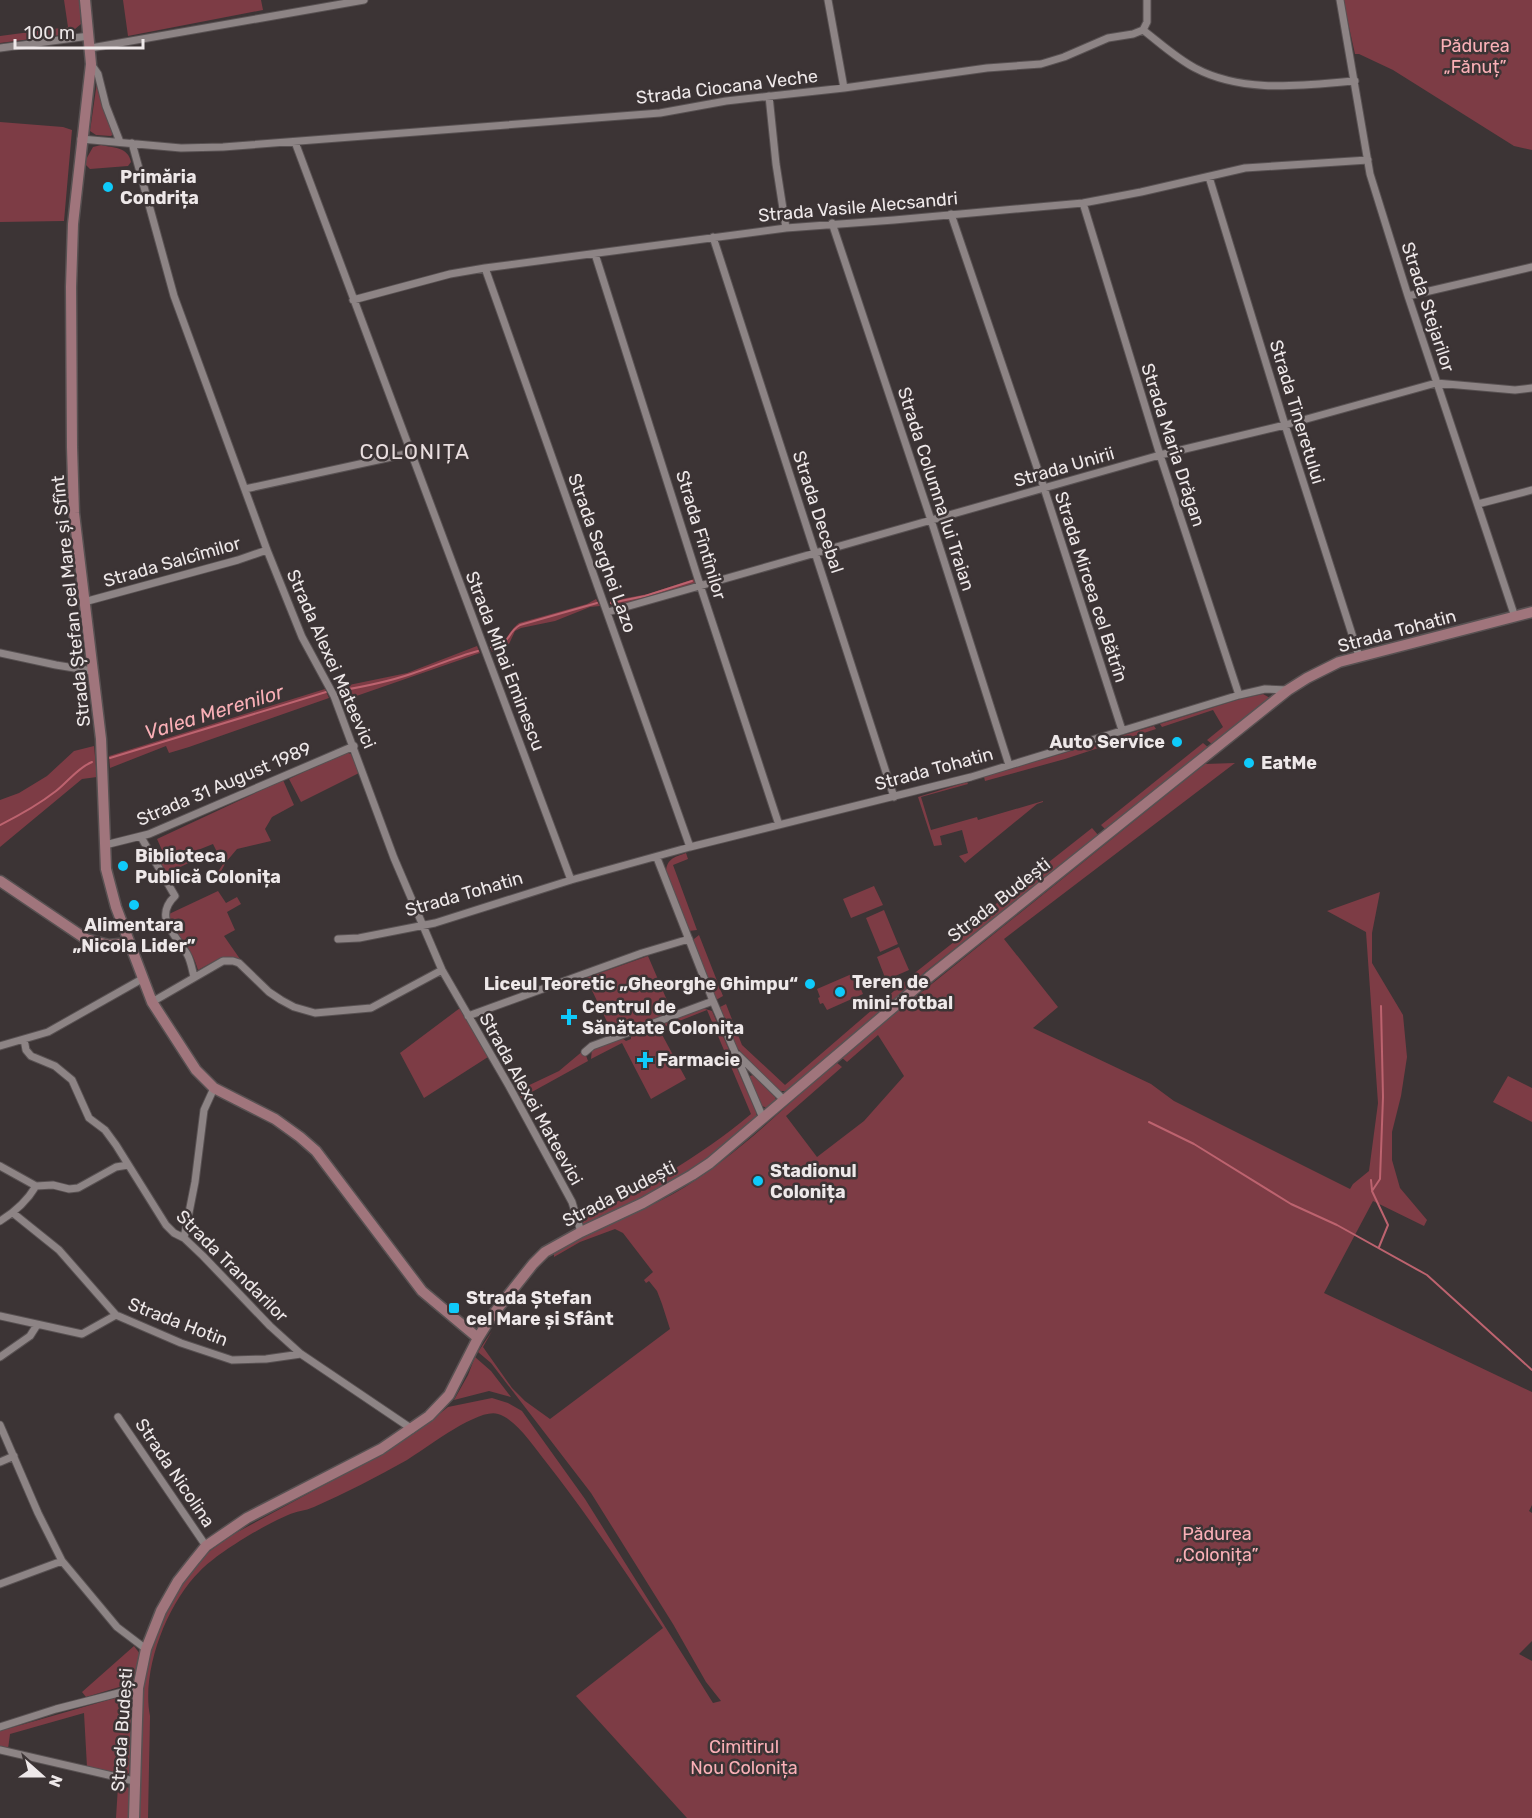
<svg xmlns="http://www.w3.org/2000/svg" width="1532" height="1818" font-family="Rubik,sans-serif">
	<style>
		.green { fill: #7d3c45 }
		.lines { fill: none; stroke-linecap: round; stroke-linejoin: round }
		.stream { stroke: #bd636f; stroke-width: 2 }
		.street-casing { stroke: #585152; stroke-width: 9 }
		.secondary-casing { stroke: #585152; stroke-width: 13 }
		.street { stroke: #8d8485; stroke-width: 7 }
		.secondary { stroke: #a0757c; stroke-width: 10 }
		.poi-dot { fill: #0fcafa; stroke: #3c3435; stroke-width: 2 }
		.labels { text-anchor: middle; stroke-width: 5; stroke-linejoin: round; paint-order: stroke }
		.park-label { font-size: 18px; fill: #fab0b7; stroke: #3c3435 }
		.street-label { font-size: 18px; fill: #eee8e9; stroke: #3c3435 }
		.poi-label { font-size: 18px; font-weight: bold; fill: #eee8e9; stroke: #3c3435; text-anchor: start }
		.water-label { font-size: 20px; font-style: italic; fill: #f9afb6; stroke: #3c3435 }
		.quarter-label { font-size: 21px; letter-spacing: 1.5px; fill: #e9dedf; stroke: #3c3435 }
	</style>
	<rect width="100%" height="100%" fill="#3c3435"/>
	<path class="green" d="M64,0h16l1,24 -12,10 -69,9v-7l68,-9z
		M123,0h138l2,10 -135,26z
		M1343,0h189v150l-18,-4 -121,-76 -34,-16h-4z
		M97,82l16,52 -2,2 -15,-1 -6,-4z
		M0,122l63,5 9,3 -8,91 -64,1z
		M101,145c13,3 27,2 30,17l-3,4 -38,3 -6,-6 9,-16z
		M694,579l2,5 -77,23 -8,-2 -1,-4 38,-7z
		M596,599l4,7 -10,1 -35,14 -34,7 -6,3 -6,13 -17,8 -2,-7c22,-4 14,-10 29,-22l68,-19z
		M477,646l3,7 -138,48 -7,-15h9l63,-13z
		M325,689l4,9 -140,49 -20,6 -3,-7 -56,22 -1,-12z
		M1263,694l7,4 -57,47 -6,-5 16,-13 -10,-17 -51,17 -2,-3 80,-25z
		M1154,726l2,3 -91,30 -80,22 -1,-4z
		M1203,743l6,5 -103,82 -5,-5z
		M94,746l3,31 -15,2 -82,68v-47l19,-7 28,-17 27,-25z
		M346,752l5,2 8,19 -58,29 -12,-23z
		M1235,763l-231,176 54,68 -25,21 118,56 23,17 176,88 3,-5 16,-13 9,-68 -12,-171 -39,-21 53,-19 -8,41v30l31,52 4,42 -6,39 -9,36v28l8,28 27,32 -3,6 -51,-25 -49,92 208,99v113l-3,6 3,2v128l-13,13 13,7v157h-845l-111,-122 87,-68c-38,-56 -75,-113 -117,-166 -12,-15 -30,-43 -48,-48 -19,-7 -73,35 -91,46 -30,17 -62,33 -93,47 -9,4 -18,4 -26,8 -24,10 -71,38 -88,56 -33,32 -59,100 -50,145l-2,102h-10l4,-124 8,-45 16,-37 20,-35 17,-21 29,-21 142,-77 44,-27 30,-24 44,-9 16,5 14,8 63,88 128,204 8,-2 -15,-19 -33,-58 -82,-131 -100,-130 -13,-11 14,-21 -9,16 29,41 13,13 25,18 120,-90 -8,-25 -5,-13 -8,-10 -3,2 -2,-3 9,-8 -30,-39 -8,-4 -35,13 -26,15v-5c38,-23 80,-36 119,-58 60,-34 111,-87 163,-132l6,5 -56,49 31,41 47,-36 40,-45 -26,-41 -31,27 -6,-5 364,-293z
		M283,780l11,25 -22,12 -7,12 6,12 -34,8 -11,13 -8,15 -2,-2 7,-11 -10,-20 -15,6 3,7 -35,17 -7,-12 7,-3 -9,-20z
		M967,782l1,2 -47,13 10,33 46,-13 1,3 65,-19v1l-6,2 -72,59 -6,-7 9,-3 -6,-23 -22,6 2,9 -8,1 -16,-49z
		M1092,828l7,8 -173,135 -138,120h-9l-42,-43 -17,-41 6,-3 16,41 43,40 131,-113 48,-38v-5z
		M686,853l2,6 -15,6 24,65 -8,1 -23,-61c2,-12 9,-13 20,-17z
		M874,886l9,19 -32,13 -8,-19z
		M218,891l8,12 11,-6 4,7 -14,8 8,18 -11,6 16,23 -20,-1 -22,12c-2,-6 -4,-13 -8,-18 -7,-11 -22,-23 -21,-38z
		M884,910l14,34 -18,8 -14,-34z
		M699,935l24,61 -7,4 -22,-56v-5z
		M899,947l10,23 -23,10 -9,-23z
		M648,956l21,49 -5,2 3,7 -50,20 -5,-2 -26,-54z
		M854,973l8,13 -2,1 3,7 -36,16 -4,-7 -3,1 -2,-6 2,-1 -3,-8z
		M460,1008l28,49 -64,41 -24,-45z
		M702,1008l10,3 44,101 1,7 -72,56 -31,18 -71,32 -1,-5c59,-30 118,-63 169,-106l-44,-104 -48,19 27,50 -35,20 -29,-56 -31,16 1,-10 30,-11 4,3 5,-2v-5l22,-7 1,4 3,-2v-4z
		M584,1050l4,11 -67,37 -5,-10 5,1 38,-18z
		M753,1075l22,22 1,3 -9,8 -5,-2 -12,-28v-2z
		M1508,1076l24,12v34l-39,-20z
		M475,1357l16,14 20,26 -22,-6 -35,9 14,-25z
		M134,1646l6,8 -4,20 -10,11 -40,12 -4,-5z
		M115,1698l19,2 -2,71 -6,4 -39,-8 -3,-54 -74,21 -2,15 -8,-2v-16z
		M118,1786l13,2 -1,30h-14z"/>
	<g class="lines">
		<path class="stream" d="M611,603l34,-7 47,-15
			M491,647c21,-3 15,-14 29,-22l77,-22
			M338,691c24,-4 49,-9 73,-17 22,-7 44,-17 67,-23
			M110,758l216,-66
			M0,825c20,-10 38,-20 56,-34 12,-9 21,-23 36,-29
			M1149,1122l45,22 97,60 46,21 90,50 105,95
			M1371,1180l1,10
			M1379,1247l9,-22 -16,-34 8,-12 3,-82 -2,-91"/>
		<defs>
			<path id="street" d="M828,0l16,88
				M1340,0l30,174 38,122 107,321
				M1143,30l4,-8v-22
				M0,48l89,-12
				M91,48l273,-48
				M91,64l7,10 8,32 14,36
				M769,96l7,68 10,64
				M81,139l100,9 42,-1 437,-34 66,-12 118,-13 143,-20 54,-4 23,-7 44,-19 25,-4 10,-4c17,13 33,28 52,38 49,26 108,17 160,13
				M295,142l276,738
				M132,143l42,153 93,254 35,87 32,59 60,162 48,112 67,116 63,116 9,30
				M1209,177l76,248 74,231
				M1083,203l77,252 79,240
				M951,214l93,274 78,242
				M832,223l99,297 78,245
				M713,237l181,560
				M595,254l105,331 79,240
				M485,268l205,579
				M1408,296l124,-29
				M353,300l97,-26 35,-6 301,-40 108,-8 189,-17 58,-11 104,-24 123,-8
				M245,489l165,-36
				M1478,504l54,-14
				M84,602l154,-42 29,-10
				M608,612l552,-157 125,-30 151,-42 79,7 17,-2
				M0,653l56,12 37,6
				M141,837l34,59c-22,21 0,38 12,58 4,7 5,15 7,23
				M105,845l44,-11 205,-88
				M657,858l56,143 50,117
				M338,939l21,-1 76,-15 136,-43 119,-33 281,-70 268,-82 26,-6 23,1
				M152,1002l71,-41h10l6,2 30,29 12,8 13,7 21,6 56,-5 71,-38
				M468,1016l174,-63 47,-14
				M24,1039l2,11 5,6 24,10 17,14 17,38 16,12 11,15 50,80 8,8 10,5 19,18 67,70 31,28 111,75
				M0,1046l48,-14 94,-53
				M585,1052l7,-6 121,-45
				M738,1055l46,45
				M0,1166l36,20 17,-1 16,4 9,-1 38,-21 12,-2
				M13,1213l46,37 57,65 65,28 51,17 34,-1 35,-5
				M0,1221c15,-9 27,-20 36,-35
				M184,1238l11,-56 9,-72 10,-22
				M0,1316l82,18 34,-19
				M0,1357l30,-21 7,-11
				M118,1417l88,129
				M0,1425l38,88 24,48 55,66 29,22
				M0,1462l14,-6
				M0,1584l62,-23
				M0,1727l56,-18 82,-21
				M0,1750l134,31"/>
			<path id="secondary" d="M85,0l6,64 -18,160 -2,63 1,160 2,66 27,226 5,130 10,38 36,95 44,68 18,18 61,31 25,18 16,14 106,140 56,47
				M0,881l86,58 23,6 20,-2
				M134,1818l4,-130 8,-39 15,-38 17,-30 15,-19 13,-16 41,-28 134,-69 48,-33 20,-21 29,-57 13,-21 42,-53 12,-12 36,-20 62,-29 49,-28 18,-12 219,-186 359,-287 19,-12 32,-16 193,-50"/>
		</defs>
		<use href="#street" class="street-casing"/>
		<use href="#secondary" class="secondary-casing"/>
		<use href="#street" class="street"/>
		<use href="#secondary" class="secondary"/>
	</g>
	<g class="poi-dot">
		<circle cx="108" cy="187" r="6"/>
		<circle cx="1177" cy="742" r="6"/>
		<circle cx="1249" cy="763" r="6"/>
		<circle cx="123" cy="866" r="6"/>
		<circle cx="134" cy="905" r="6"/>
		<circle cx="810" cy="984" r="6"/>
		<circle cx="840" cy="992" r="6"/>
		<path d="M566 1008h6v6h6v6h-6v6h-6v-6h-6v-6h6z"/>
		<path d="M642 1051h6v6h6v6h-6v6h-6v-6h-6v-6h6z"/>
		<circle cx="758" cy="1181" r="6"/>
		<rect x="448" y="1302" width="12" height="12" rx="3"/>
	</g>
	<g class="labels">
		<g class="park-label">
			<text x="1475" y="52">Pădurea<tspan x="1475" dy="21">„Fănuț”</tspan></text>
			<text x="1217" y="1540">Pădurea<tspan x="1217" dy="21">„Colonița”</tspan></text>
			<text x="744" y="1753">Cimitirul<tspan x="744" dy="21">Nou Colonița</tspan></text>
		</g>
		<g class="street-label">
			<text transform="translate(727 87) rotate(-7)" y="6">Strada Ciocana Veche</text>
			<text transform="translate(858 207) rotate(-5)" y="6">Strada Vasile Alecsandri</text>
			<text transform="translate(1428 307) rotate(72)" y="6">Strada Stejarilor</text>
			<text transform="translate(1297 412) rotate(73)" y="6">Strada Tineretului</text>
			<text transform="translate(1173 445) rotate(72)" y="6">Strada Maria Drăgan</text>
			<text transform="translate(1064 467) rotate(-16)" y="6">Strada Unirii</text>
			<text transform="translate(936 489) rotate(72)" y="6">Strada Columna lui Traian</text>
			<text transform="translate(818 512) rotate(72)" y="6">Strada Decebal</text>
			<text transform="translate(701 535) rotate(73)" y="6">Strada Fîntînilor</text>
			<text transform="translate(602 553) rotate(70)" y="6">Strada Serghei Lazo</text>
			<text transform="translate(172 562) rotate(-16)" y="6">Strada Salcîmilor</text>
			<text transform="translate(1091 587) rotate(72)" y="6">Strada Mircea cel Bătrîn</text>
			<text transform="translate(71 601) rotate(-96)" y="6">Strada Ștefan cel Mare și Sfînt</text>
			<text transform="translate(1397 631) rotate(-15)" y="6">Strada Tohatin</text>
			<text transform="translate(331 659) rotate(66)" y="6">Strada Alexei Mateevici</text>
			<text transform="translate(505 661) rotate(69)" y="6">Strada Mihai Eminescu</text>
			<text transform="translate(934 769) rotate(-15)" y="6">Strada Tohatin</text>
			<text transform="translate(224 784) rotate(-23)" y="6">Strada 31 August 1989</text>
			<text transform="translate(464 894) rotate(-16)" y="6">Strada Tohatin</text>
			<text transform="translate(999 900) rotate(-38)" y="6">Strada Budești</text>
			<text transform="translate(531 1099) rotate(61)" y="6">Strada Alexei Mateevici</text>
			<text transform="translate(619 1194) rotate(-27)" y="6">Strada Budești</text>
			<text transform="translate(232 1266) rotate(45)" y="6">Strada Trandarilor</text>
			<text transform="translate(178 1322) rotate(21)" y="6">Strada Hotin</text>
			<text transform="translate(175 1473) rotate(56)" y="6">Strada Nicolina</text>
			<text transform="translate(122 1730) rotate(-86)" y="6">Strada Budești</text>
		</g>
		<g class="poi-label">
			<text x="120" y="183">Primăria<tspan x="120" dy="21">Condrița</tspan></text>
			<text x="1165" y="748" text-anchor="end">Auto Service</text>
			<text x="1261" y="769">EatMe</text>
			<text x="135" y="862">Biblioteca<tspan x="135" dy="21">Publică Colonița</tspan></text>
			<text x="134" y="931" text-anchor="middle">Alimentara<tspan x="134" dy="21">„Nicola Lider”</tspan></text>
			<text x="852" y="988">Teren de<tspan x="852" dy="21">mini-fotbal</tspan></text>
			<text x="798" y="990" text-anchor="end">Liceul Teoretic „Gheorghe Ghimpu“</text>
			<text x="582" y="1013">Centrul de<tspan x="582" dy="21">Sănătate Colonița</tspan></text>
			<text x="657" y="1066">Farmacie</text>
			<text x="770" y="1177">Stadionul<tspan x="770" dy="21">Colonița</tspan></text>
			<text x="466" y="1304">Strada Ștefan<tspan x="466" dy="21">cel Mare și Sfânt</tspan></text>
		</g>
		<g class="water-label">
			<text transform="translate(214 712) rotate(-17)" y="7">Valea Merenilor</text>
		</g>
		<g class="quarter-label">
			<text x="415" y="459">COLONIȚA</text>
		</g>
	</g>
	<g transform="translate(42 1776) rotate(111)" stroke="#3c3435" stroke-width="4.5" paint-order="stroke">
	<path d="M0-4.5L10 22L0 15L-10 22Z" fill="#eee8e9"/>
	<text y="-9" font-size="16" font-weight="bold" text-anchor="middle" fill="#eee8e9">N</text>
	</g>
	<path d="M15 39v9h128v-9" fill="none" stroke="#eee8e9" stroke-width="3"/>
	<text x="24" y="39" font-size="18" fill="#eee8e9" stroke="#3c3435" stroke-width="4.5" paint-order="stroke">100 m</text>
</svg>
